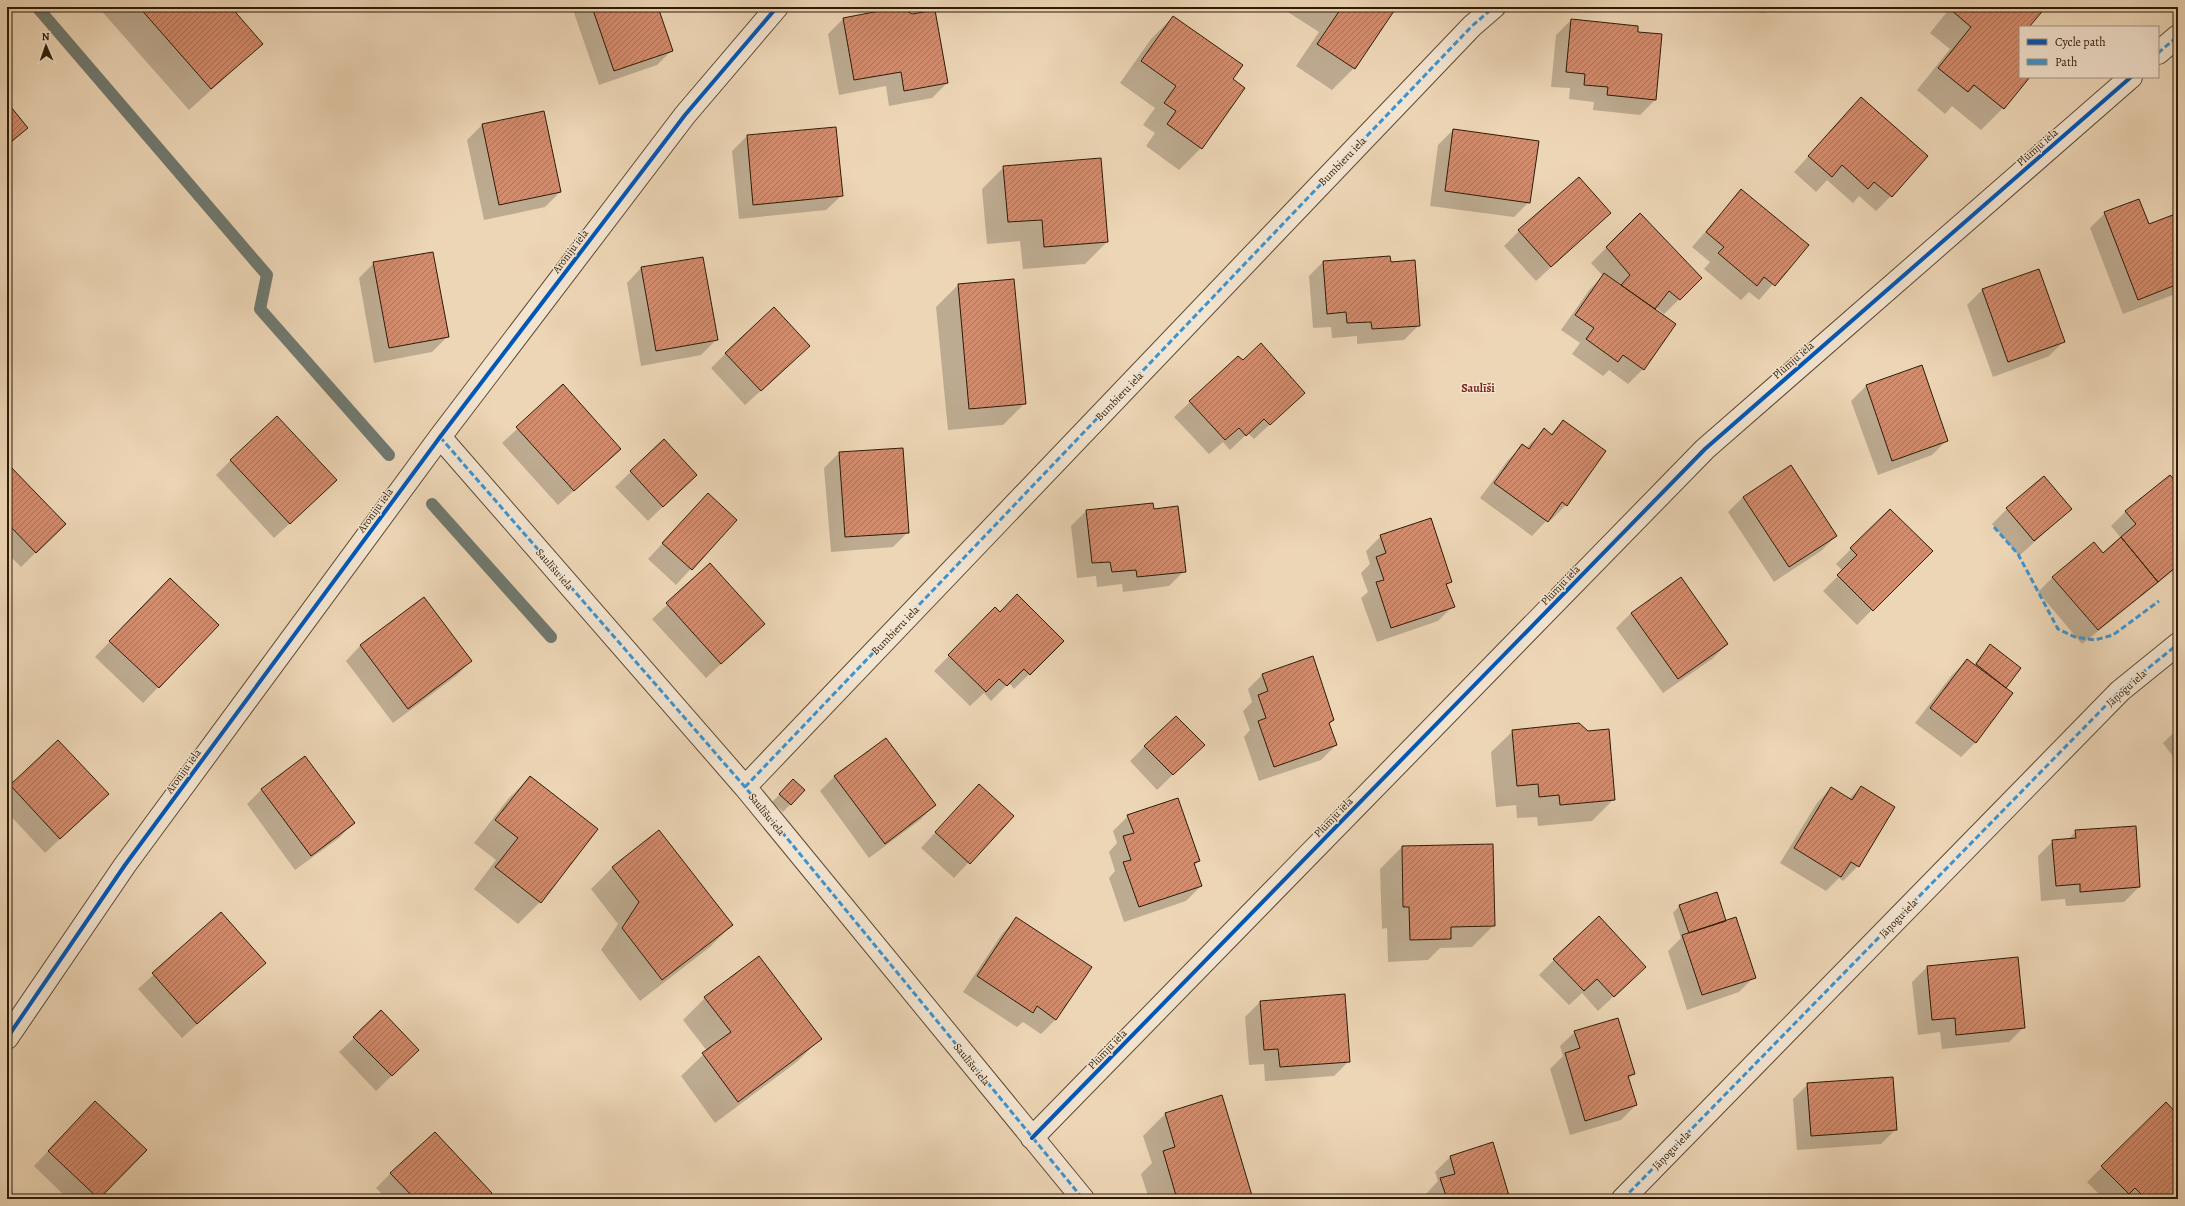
<svg xmlns="http://www.w3.org/2000/svg" width="2185" height="1206" font-family="Alegreya,serif">
	<style>
		.shadow { fill: #0003 }
		.lines { fill: none; stroke-linecap: round; stroke-linejoin: round }
		.stream { stroke: #6f7970; stroke-width: 12 }
		.building { fill: url(#building-hatch); stroke: #2e1b06 }
		.minor-casing { stroke: #5e4a32; stroke-width: 24 }
		.minor { stroke: #f3e4d0; stroke-width: 22 }
		.quiet { stroke: #3c94d1; stroke-width: 3; stroke-dasharray: 6 3; stroke-linecap: butt }
		.cycleway-casing { stroke: #f3e4d0; stroke-width: 6 }
		.cycleway { stroke: #0057b8; stroke-width: 4 }
		.labels { text-anchor: middle; stroke-width: 3; stroke-linejoin: round; paint-order: stroke }
		.street-label { font-size: 11px; fill: #2e1b06; stroke: #f3e4d0 }
		.neighbourhood-label { font-size: 12px; font-weight: bold; fill: #7a1f14; stroke: #f3e4d0 }
	</style>
	<defs>
		<pattern id="building-hatch" width="6" height="6" patternUnits="userSpaceOnUse"><rect width="6" height="6" fill="#d28c6e"/><path d="M-1 1l2-2M0 6l6-6M5 7l2-2" fill="none" stroke="#ab7258"/></pattern>
	</defs>
	<rect width="100%" height="100%" fill="#edd6b6"/>
	<filter id="stains"><feTurbulence type="fractalNoise" baseFrequency=".005" numOctaves="4"/><feColorMatrix values="0 0 0 0 .2 0 0 0 0 .09 0 0 0 0 .02 0 0 0 .5 -.17"/></filter>
	<radialGradient id="worn" r=".72"><stop offset=".6" stop-color="#630" stop-opacity="0"/><stop offset="1" stop-color="#630" stop-opacity=".3"/></radialGradient>
	<path class="shadow" d="M98,7h131l33,37 -73,66z
		M576,7h81l15,43 -15,15 -58,20 -26,-75z
		M1280,7h113l2,1 -41,60 -22,22 -36,-24 23,-34z
		M1717,7h53l-6,6z
		M1951,7h93l-16,20h-8v50h8l-25,31 -22,22 -29,-24 -7,8 -28,-24 33,-41 -20,-16z
		M902,8l10,7 35,68 -15,15 -43,8 -3,-20 -47,9 -11,-61 15,-15z
		M1173,17l59,62 -31,69 -22,22 -33,-24 9,-13 -12,-8 12,-17 -35,-25 31,-44z
		M1571,20l66,12 18,68 -15,15 -47,-5 1,-8 -25,-3 1,-11 -19,-1 5,-52z
		M1861,98l30,98 -15,15 -17,-15 -6,7 -26,-23 -11,12 -22,-20z
		M7,103l20,25 -20,19z
		M482,125l78,67 -15,15 -61,13 -17,-80z
		M1453,130l76,72 -15,15 -84,-11 8,-61z
		M747,136l94,60 -15,14 -87,9 -7,-68z
		M1004,167l103,75 -22,22 -62,5 -3,-28 -33,3 -5,-55z
		M1741,191l66,54 -48,55 -10,-8 -8,8 -37,-31 6,-7 -18,-15z
		M1610,213l-74,68 -32,-35 15,-15z
		M2105,213l44,12 29,-11v79l-55,21 -33,-86z
		M1640,214l61,64 -37,36 -9,-7 -2,2 -10,60 -15,15 -19,-14 -6,6 -31,-22 8,-11 -19,-13 29,-41 13,-13 -12,-13z
		M1324,261l66,2 29,62 -15,15 -47,4v-8l-25,2 -1,-11 -18,1 -4,-52z
		M374,263l73,74 -15,15 -58,11 -15,-85z
		M641,268l75,72 -15,15 -60,11 -14,-83z
		M2039,270l25,71 -15,15 -56,21 -26,-72 15,-15z
		M958,285l67,118 -22,22 -55,5 -12,-123z
		M726,353l68,8 -49,44 -34,-37z
		M1238,357l51,50 -35,32 -6,-6 -18,17 -7,-8 -14,12 -35,-37z
		M1921,367l26,73 -15,15 -54,20 -27,-74 15,-15z
		M563,386l57,63 -62,56 -56,-62z
		M1563,421l3,84 -15,15 -2,-2 -17,18 -52,-38 28,-38 15,-15 3,3 18,-18 6,5z
		M663,441l33,34 -48,46 -33,-34z
		M839,453l69,79 -15,15 -62,5 -7,-84z
		M231,460l90,35 -47,43 -58,-63z
		M7,465l58,59 -44,43 -14,-14z
		M2178,486v81l-96,77 -44,-52 15,-15 50,-23 18,-16 -10,-12 15,-15z
		M708,494l28,26 -60,65 -28,-26z
		M1743,497l93,39 -15,15 -47,31 -46,-70z
		M2007,509h64l-52,47 -27,-32z
		M1153,510l31,61 -15,15 -46,6 -1,-8 -25,3 -1,-11 -19,2 -6,-52 15,-15z
		M1890,510l41,41 -74,74 -34,-34 20,-20 -7,-7z
		M1381,536l70,45 -5,5 7,20 -15,15 -61,21 -16,-44 7,-6 -7,-19 9,-9 -4,-13z
		M710,565l54,59 -58,54 -54,-59z
		M155,594l63,31 -75,78 -48,-46z
		M1017,595l46,46 -49,48 -5,-6 -18,18 -7,-8 -14,13 -36,-35 61,-62 4,4z
		M423,598l48,63 -15,15 -63,47 -47,-62 14,-15z
		M1631,613l96,31 -15,15 -49,34 -47,-65z
		M1990,645l15,43 -29,54 -15,15 -46,-34 37,-48 15,-15 7,5z
		M1263,674l70,46 -5,5 8,20 -15,15 -62,21 -15,-44 6,-7 -7,-19 9,-9 -4,-13z
		M2178,728v35l-15,-20z
		M1513,731l101,68 -22,22 -54,5 -1,-9 -20,1 -1,-13 -20,2 -5,-55z
		M1145,746l43,14 -31,30 -27,-29z
		M835,776l100,29 -15,15 -51,38 -49,-67z
		M530,777l10,125 -22,22 -44,-35 22,-29 -22,-17 34,-44z
		M11,785l81,24 -47,44 -38,-41v-23z
		M1861,787l-3,79 -15,15 -4,-3 -13,13 -46,-28 37,-60 14,-15 18,11z
		M786,788l18,2 -21,22 -11,-10z
		M262,789l91,34 -14,15 -44,32 -48,-66z
		M965,800l47,16 -58,62 -33,-30z
		M1128,816l71,45 -5,5 7,20 -15,15 -62,21 -15,-44 6,-7 -6,-19 8,-9 -4,-12z
		M2076,831l63,56 -15,15 -58,4 -1,-7 -24,2 -3,-45 15,-15 15,-1z
		M1492,845l2,80 -22,22 -32,1 -12,12 -40,2 -1,-34 -5,1 -2,-60 22,-22z
		M612,868l120,57 -22,22 -70,54 -39,-51 17,-26 -27,-35z
		M1680,905l45,17 29,55 -15,15 -52,18 -19,-59 13,-13 -8,-25z
		M221,913l44,50 -83,75 -44,-49z
		M1016,919l40,100 -15,15 -18,-12 -6,5 -54,-35 39,-58z
		M1554,960l76,21 -32,30 -16,-18 -13,12 -30,-30z
		M1927,967l97,60 -15,15 -67,7 -2,-17 -22,3 -6,-53z
		M705,998l115,41 -22,22 -83,62 -34,-47 26,-25 -24,-31z
		M1260,1002l89,59 -15,15 -69,5 -1,-17 -15,1 -4,-48z
		M381,1012l22,53 -27,26 -37,-39z
		M1575,1032l59,42 -6,5 8,26 -15,15 -51,15 -20,-66 13,-13 -3,-10z
		M1808,1084l88,45 -15,15 -84,6 -4,-51z
		M2166,1104l12,12v83h-74l-17,-17z
		M1165,1114l87,85h-103l-8,-25 11,-11 -9,-27z
		M80,1117l65,33 -47,49h-30l-34,-33z
		M1450,1157l59,42h-82l-1,-5 12,-13 -3,-9z
		M391,1173l94,26h-99l-10,-11z"/>
	<g class="lines">
		<path class="stream" d="M37,7l230,268 -7,34 129,146
			M432,504l119,133"/>
	</g>
	<path class="building" d="M139,7h92l32,37 -52,45z
		M592,7h66l15,44 -59,20z
		M900,7l12,7 23,-4 13,73 -44,8 -3,-19 -47,8 -11,-62z
		M1335,7l61,1 -41,61 -38,-25 23,-34z
		M1954,7h92l-17,20h-9v50h10l-26,32 -30,-24 -6,7 -30,-24 33,-41 -20,-17z
		M1173,16l70,49 -10,14 12,9 -43,61 -35,-25 9,-13 -12,-8 12,-17 -35,-25z
		M1571,19l67,7v6l24,2 -6,66 -49,-5 1,-8 -24,-2 1,-11 -19,-2z
		M1861,97l67,59 -36,41 -18,-15 -6,7 -26,-24 -10,12 -24,-21z
		M7,102l21,26 -21,17z
		M544,111l17,81 -62,13 -17,-81z
		M836,127l7,69 -90,9 -6,-70z
		M1453,129l86,12 -9,62 -85,-12z
		M1101,158l7,84 -64,5 -2,-27 -34,2 -5,-56z
		M1579,177l32,36 -60,54 -33,-37z
		M1741,189l68,56 -34,41 -11,-9 -7,9 -39,-33 6,-6 -18,-15z
		M2139,199l10,25 29,-11v71l-40,16 -34,-88z
		M1640,213l62,65 -22,22 -11,-9 -14,18 -34,-24 9,-10 -24,-28z
		M433,252l16,85 -60,11 -16,-86z
		M1390,256l1,6 24,-2 5,66 -48,3 -1,-7 -24,1 -1,-11 -19,2 -4,-53z
		M703,257l15,83 -62,11 -15,-84z
		M2039,269l26,73 -57,20 -26,-73z
		M1604,273l72,51 -32,46 -21,-15 -5,7 -32,-23 8,-11 -19,-13z
		M1014,279l12,125 -57,5 -11,-125z
		M774,307l36,39 -49,45 -36,-38z
		M1261,343l44,50 -35,32 -6,-6 -18,17 -7,-8 -14,12 -36,-39 49,-45 5,4z
		M1922,365l26,76 -56,20 -26,-76z
		M563,384l58,65 -47,42 -58,-64z
		M277,416l60,64 -47,44 -60,-64z
		M1563,420l43,31 -39,55 -5,-4 -14,20 -54,-39 28,-39 7,5 15,-21 8,7z
		M664,439l33,36 -34,32 -33,-36z
		M903,448l6,85 -64,4 -6,-85z
		M7,463l59,61 -30,29 -29,-30z
		M1791,465l46,71 -48,31 -46,-70z
		M2170,475l8,9v81l-20,17 -37,-45 15,-13 -11,-13z
		M2044,476l28,33 -38,32 -28,-33z
		M708,493l29,27 -45,50 -30,-27z
		M1153,503l1,6 24,-3 8,66 -49,5 -1,-7 -24,2 -2,-10 -18,1 -6,-53z
		M1890,509l43,42 -60,60 -36,-36 20,-20 -7,-7z
		M1431,518l21,64 -6,2 9,23 -64,21 -15,-46 8,-2 -8,-23 10,-4 -6,-18z
		M2121,537l37,45 -60,48 -46,-53 42,-35 9,11z
		M710,563l55,61 -44,40 -55,-61z
		M1681,577l47,67 -50,35 -47,-66z
		M170,578l49,47 -60,63 -50,-47z
		M1017,594l47,47 -34,34 -6,-6 -17,17 -8,-7 -13,13 -38,-37 47,-48 5,5z
		M424,597l48,64 -64,48 -48,-64z
		M1990,644l31,24 -15,20 -30,-24z
		M1313,656l21,64 -5,3 8,22 -63,22 -16,-46 8,-3 -8,-23 10,-4 -6,-17z
		M1967,659l46,34 -37,50 -46,-35z
		M1176,716l29,29 -32,30 -29,-29z
		M1579,723l9,8 21,-2 6,71 -55,5 -1,-10 -20,2 -1,-13 -21,2 -5,-56z
		M886,738l50,67 -51,39 -51,-68z
		M58,740l51,54 -49,45 -50,-54z
		M305,756l50,67 -44,33 -50,-67z
		M530,776l68,53 -57,74 -46,-36 23,-29 -23,-18z
		M793,779l12,11 -14,15 -12,-11z
		M979,784l35,32 -44,48 -35,-32z
		M1861,786l34,21 -36,60 -8,-5 -10,15 -47,-29 37,-61 21,13z
		M1178,798l22,63 -6,2 8,23 -63,21 -16,-45 8,-2 -8,-24 11,-3 -7,-18z
		M2136,826l4,61 -60,5v-8l-24,2 -4,-46 24,-2 -1,-8z
		M659,830l74,95 -71,55 -40,-52 17,-26 -27,-35z
		M1493,844l2,82 -44,1v12l-41,1 -1,-33h-6l-1,-61z
		M1717,892l9,29 -37,12 -10,-28z
		M221,912l45,51 -69,61 -45,-51z
		M1599,916l47,51 -32,30 -17,-18 -13,12 -31,-32z
		M1016,917l76,50 -36,53 -19,-14 -4,7 -56,-37z
		M1736,917l20,61 -54,17 -20,-60z
		M759,956l63,83 -84,63 -36,-49 29,-21 -27,-35z
		M2018,957l7,71 -69,7 -1,-17 -23,2 -5,-54z
		M1345,994l5,68 -70,5 -2,-18 -14,1 -4,-49z
		M381,1010l38,40 -27,26 -39,-39z
		M1618,1018l17,56 -7,2 9,29 -52,16 -20,-68 15,-5 -6,-17z
		M1893,1077l4,53 -86,6 -4,-53z
		M1222,1095l31,104h-76l-14,-48 12,-4 -10,-34z
		M95,1101l52,49 -48,49 -51,-48z
		M2166,1102l12,13v84h-32l-11,-11 -6,6 -28,-28z
		M435,1132l57,61 -6,6h-71l-25,-26z
		M1493,1142l17,57h-63l-7,-21 15,-4 -5,-18z"/>
	<g class="lines">
		<defs>
			<path id="minor" d="M2158,53l20,-17
				M440,437l305,350 338,412
				M745,787l727,-761 22,-19
				M7,1038l118,-173 315,-428 245,-322 92,-108
				M1032,1138l673,-689 426,-372
				M1623,1199l497,-508 58,-47"/>
		</defs>
		<use href="#minor" class="minor-casing"/>
		<use href="#minor" class="minor"/>
		<path class="quiet" d="M2158,53l20,-17
			M440,437l305,350 338,412
			M1994,527l24,27 40,75 17,8 20,3 18,-5 46,-34
			M745,787l727,-761 22,-19
			M1623,1199l497,-508 58,-47"/>
		<defs>
			<path id="cycleway" d="M7,1038l118,-173 315,-428 245,-322 92,-108
				M1032,1138l673,-689 426,-372"/>
		</defs>
		<use href="#cycleway" class="cycleway-casing"/>
		<use href="#cycleway" class="cycleway"/>
	</g>
	<g class="labels">
		<g class="street-label">
			<text transform="translate(2037 147) rotate(-41)" y="4">Plūmju iela</text>
			<text transform="translate(1342 161) rotate(-46)" y="4">Bumbieru iela</text>
			<text transform="translate(570 251) rotate(-53)" y="4">Aroniju iela</text>
			<text transform="translate(1793 360) rotate(-41)" y="4">Plūmju iela</text>
			<text transform="translate(1119 396) rotate(-46)" y="4">Bumbieru iela</text>
			<text transform="translate(375 510) rotate(-54)" y="4">Aroniju iela</text>
			<text transform="translate(555 569) rotate(49)" y="4">Saulīšu iela</text>
			<text transform="translate(1560 585) rotate(-46)" y="4">Plūmju iela</text>
			<text transform="translate(895 630) rotate(-46)" y="4">Bumbieru iela</text>
			<text transform="translate(2126 688) rotate(-42)" y="4">Jāņogu iela</text>
			<text transform="translate(183 771) rotate(-54)" y="4">Aroniju iela</text>
			<text transform="translate(767 814) rotate(51)" y="4">Saulīšu iela</text>
			<text transform="translate(1333 817) rotate(-46)" y="4">Plūmju iela</text>
			<text transform="translate(1898 918) rotate(-46)" y="4">Jāņogu iela</text>
			<text transform="translate(1107 1049) rotate(-46)" y="4">Plūmju iela</text>
			<text transform="translate(972 1064) rotate(51)" y="4">Saulīšu iela</text>
			<text transform="translate(1671 1150) rotate(-46)" y="4">Jāņogu iela</text>
		</g>
		<g class="neighbourhood-label">
			<text x="1478" y="392">Saulīši</text>
		</g>
	</g>
	<rect width="2185" height="1206" fill="none" stroke="#edd6b6" stroke-width="24"/>
	<rect x="8" y="8" width="2169" height="1190" fill="none" stroke="#2e1b06" stroke-width="2"/>
	<rect x="12" y="12" width="2161" height="1182" fill="none" stroke="#2e1b06"/>
	<rect x="2019" y="26" width="140" height="52" fill="#f3e4d0" stroke="#a4947f"/>
	<rect x="2027" y="39" width="20" height="6" fill="#0057b8" stroke="#a4947f"/>
	<text x="2055" y="46" font-size="12" fill="#2e1b06">Cycle path</text>
	<rect x="2027" y="59" width="20" height="6" fill="#3c94d1" stroke="#a4947f"/>
	<text x="2055" y="66" font-size="12" fill="#2e1b06">Path</text>
	<g transform="translate(46 46) rotate(358)" stroke="#f3e4d0" stroke-width="3" paint-order="stroke">
	<path d="M0-3L7 15L0 10L-7 15Z" fill="#2e1b06"/>
	<text y="-6" font-size="11" font-weight="bold" text-anchor="middle" fill="#2e1b06">N</text>
	</g>
	<rect width="100%" height="100%" filter="url(#stains)"/>
	<rect width="100%" height="100%" fill="url(#worn)"/>
</svg>
